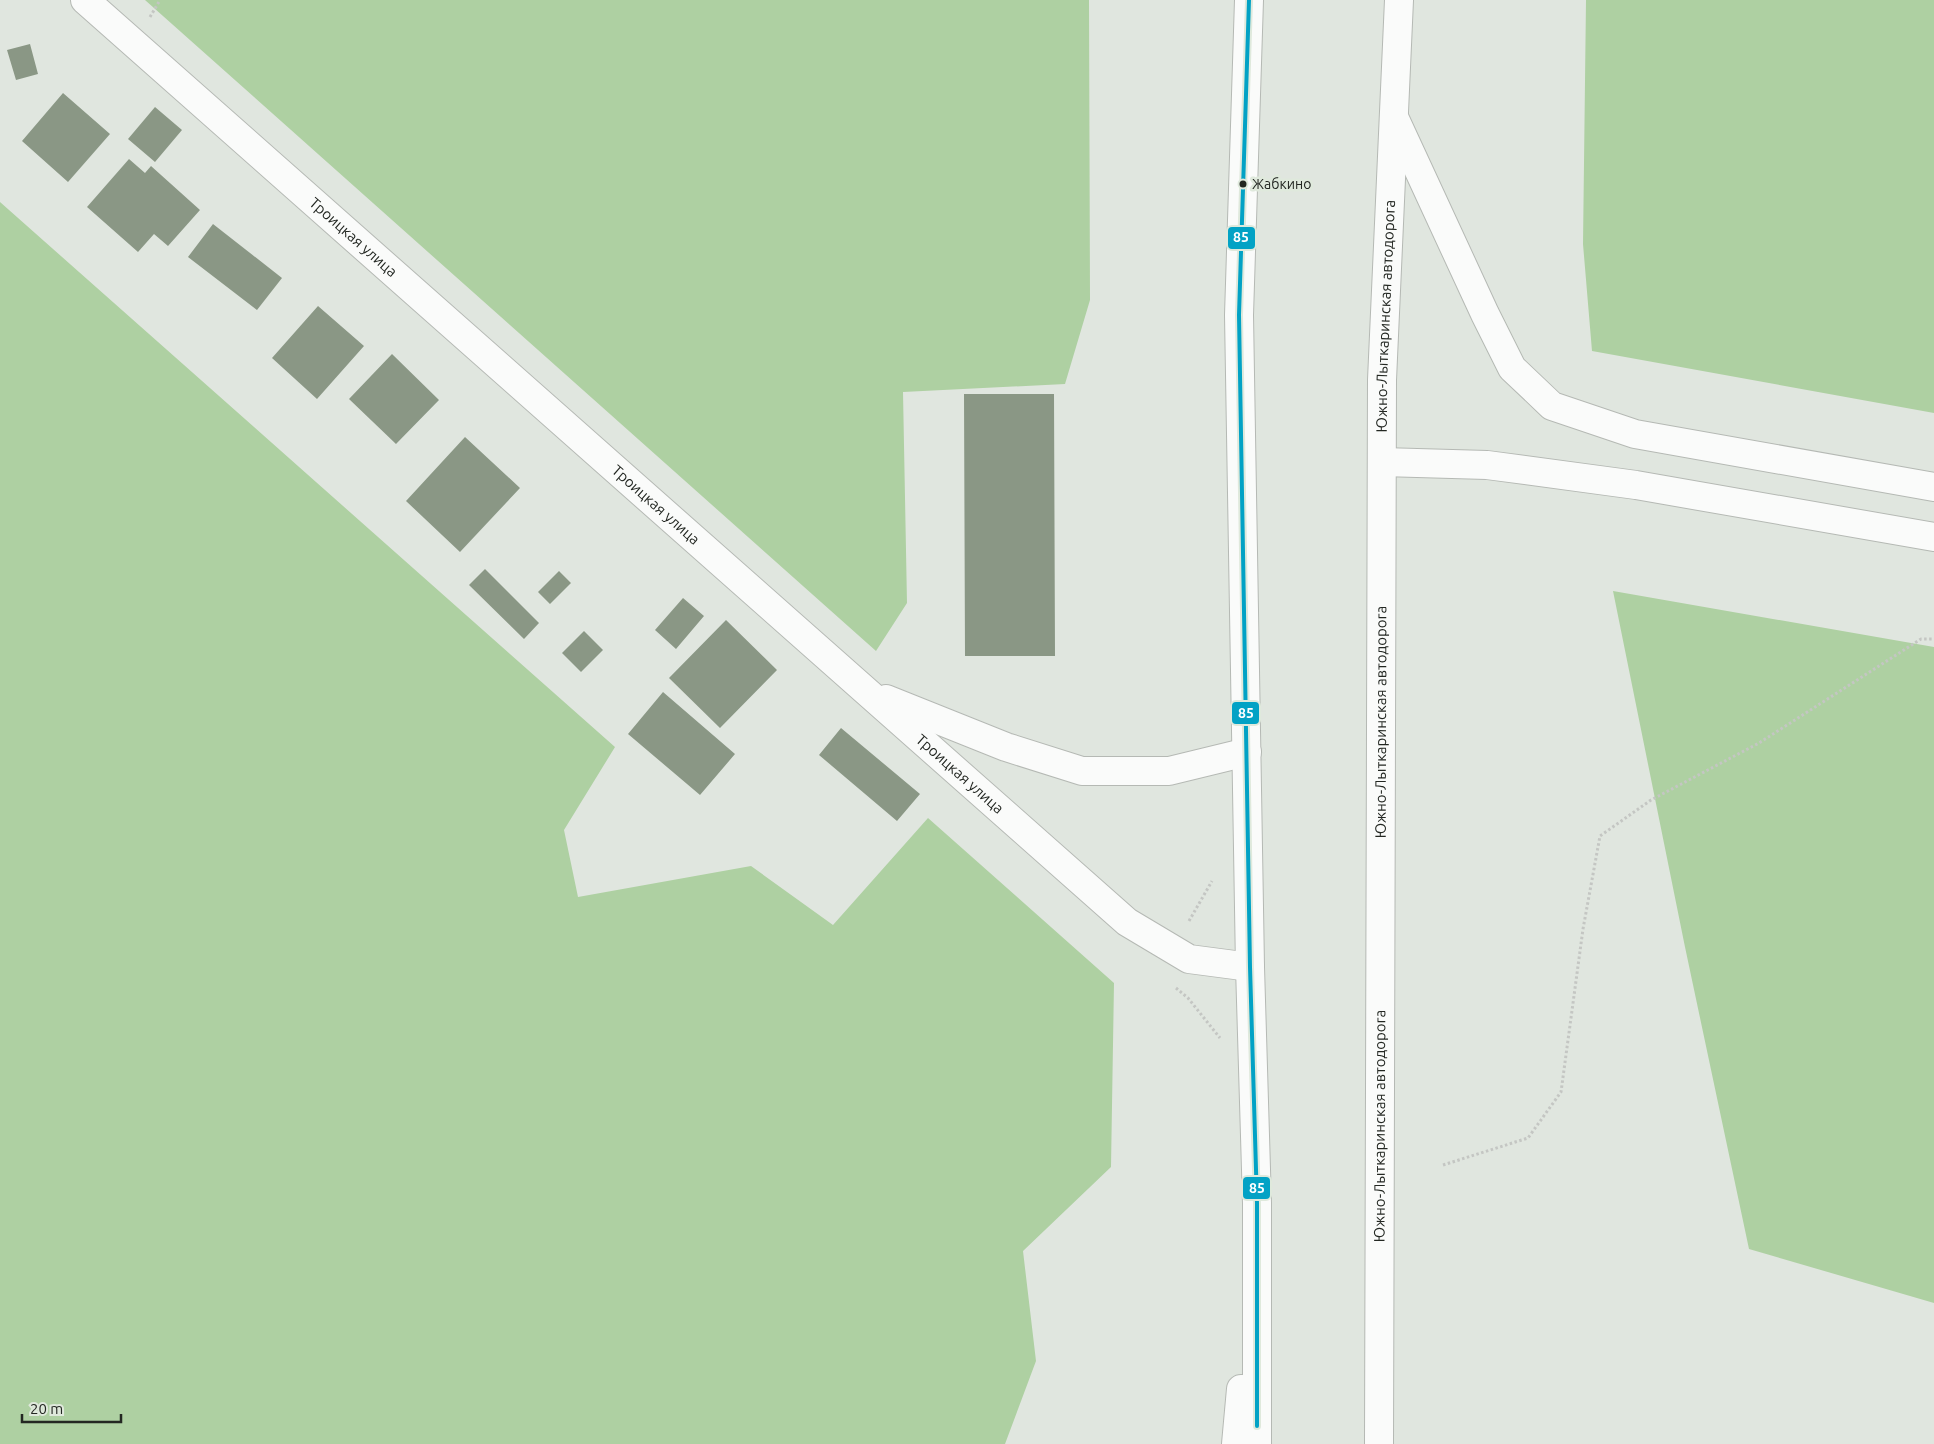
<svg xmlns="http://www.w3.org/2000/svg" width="1934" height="1444" font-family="Ubuntu,sans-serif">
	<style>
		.forest { fill: #aed0a2 }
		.building { fill: #8a9785 }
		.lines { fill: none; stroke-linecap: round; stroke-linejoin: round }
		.minor-casing { stroke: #b5b9b4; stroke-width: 30 }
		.major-casing { stroke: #b5b9b4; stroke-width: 30 }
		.path { stroke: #c4c6c3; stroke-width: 3; stroke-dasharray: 2.5 2.5; stroke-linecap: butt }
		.minor { stroke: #fafbfa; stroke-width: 28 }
		.major { stroke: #fafbfa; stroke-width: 28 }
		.bus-1-casing { stroke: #dfe9dc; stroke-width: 8 }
		.bus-1 { stroke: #02a2c5; stroke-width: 4 }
		.bus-dot { fill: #232722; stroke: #dfe9dc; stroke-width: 2 }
		.labels { text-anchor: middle; stroke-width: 5; stroke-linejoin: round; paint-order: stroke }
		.bus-label { font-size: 14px; fill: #232722; stroke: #dfe9dc; text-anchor: start }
		.street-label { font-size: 15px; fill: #232722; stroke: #dfe9dc }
		.line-badge { stroke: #dfe9dc; stroke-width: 2 }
		.badge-label { font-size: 14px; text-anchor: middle; font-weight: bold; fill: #fff }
	</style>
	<rect width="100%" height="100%" fill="#e0e6df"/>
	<path class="forest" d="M145,0h944l1,300 -25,84 -162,8 4,211 -31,48z
		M1586,0h348v413l-342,-62 -9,-107z
		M0,202l615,545 -51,83 14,67 173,-31 82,59 95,-107 186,165 -3,184 -88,84 13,110 -31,83h-1005z
		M1613,591l321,56v656l-185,-54 -64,-302z"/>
	<path class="building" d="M30,44l8,30 -22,6 -9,-30z
		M63,93l47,41 -42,48 -46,-41z
		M155,107l27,23 -27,32 -27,-23z
		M129,159l16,14 6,-7 49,44 -32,36 -14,-12 -16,18 -51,-45z
		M213,224l69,54 -25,32 -69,-53z
		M318,306l46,40 -47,53 -45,-41z
		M392,354l47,46 -43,44 -47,-45z
		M964,394h90l1,262h-90z
		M465,437l55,51 -60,64 -54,-51z
		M485,569l54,54 -15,16 -55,-54z
		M559,571l12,12 -21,21 -12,-12z
		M683,598l21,18 -28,33 -21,-19z
		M726,620l51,50 -57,58 -51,-50z
		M584,631l19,19 -22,22 -19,-19z
		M663,692l72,62 -35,41 -72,-61z
		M841,728l79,66 -23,27 -78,-66z"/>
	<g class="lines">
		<defs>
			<g id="minor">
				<path id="s1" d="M85,0l1042,922 62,37 61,8"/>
				<path d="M1394,117l91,197 27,54 40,38 83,28 299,53"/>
				<path d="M1382,462l105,3 149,20 298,52"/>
				<path d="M886,699l120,48 76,24h87l78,-19"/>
			</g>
			<g id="major">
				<path d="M1249,0l-10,315 11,652 7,236v241"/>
				<path d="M1236,1444l5,-55"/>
				<path id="s2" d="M1379,1444l3,-1064 17,-380"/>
			</g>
		</defs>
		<use href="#minor" class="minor-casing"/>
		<use href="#major" class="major-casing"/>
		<path class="path" d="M150,17l10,-17
			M1189,921l23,-40
			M1176,988l12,10 32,40
			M1443,1165l85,-27 33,-46 22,-163 17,-93 51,-36 108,-57 162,-104h13"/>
		<use href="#minor" class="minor"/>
		<use href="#major" class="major"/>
		<defs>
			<path id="bus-1" d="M1249,0l-10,315 11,652 7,236v223"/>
		</defs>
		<use href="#bus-1" class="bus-1-casing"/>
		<use href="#bus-1" class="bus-1"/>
	</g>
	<circle class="bus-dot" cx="1243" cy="184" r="4.5"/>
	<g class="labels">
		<g class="bus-label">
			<text x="1252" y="189">Жабкино</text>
		</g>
		<g class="street-label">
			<text dy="5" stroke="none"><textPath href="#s1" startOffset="358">Троицкая улица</textPath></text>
			<text dy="5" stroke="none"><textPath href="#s2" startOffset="1128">Южно-Лыткаринская автодорога</textPath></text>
			<text dy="5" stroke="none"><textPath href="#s1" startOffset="762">Троицкая улица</textPath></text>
			<text dy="5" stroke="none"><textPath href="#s2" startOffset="722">Южно-Лыткаринская автодорога</textPath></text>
			<text dy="5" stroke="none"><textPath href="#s1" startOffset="1168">Троицкая улица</textPath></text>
			<text dy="5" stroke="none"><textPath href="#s2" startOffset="318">Южно-Лыткаринская автодорога</textPath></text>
		</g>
	</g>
	<g class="line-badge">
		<rect x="1227" y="226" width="29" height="24" rx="5" fill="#02a2c5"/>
		<rect x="1231" y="701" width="29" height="24" rx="5" fill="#02a2c5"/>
		<rect x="1242" y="1176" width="29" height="24" rx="5" fill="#02a2c5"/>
	</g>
	<g class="badge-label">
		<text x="1241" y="242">85</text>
		<text x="1246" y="718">85</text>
		<text x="1257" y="1193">85</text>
	</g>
	<path d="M22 1414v8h99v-8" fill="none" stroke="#232722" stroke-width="2.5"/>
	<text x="30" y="1414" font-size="15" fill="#232722" stroke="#dfe9dc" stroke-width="4" paint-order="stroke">20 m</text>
</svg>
